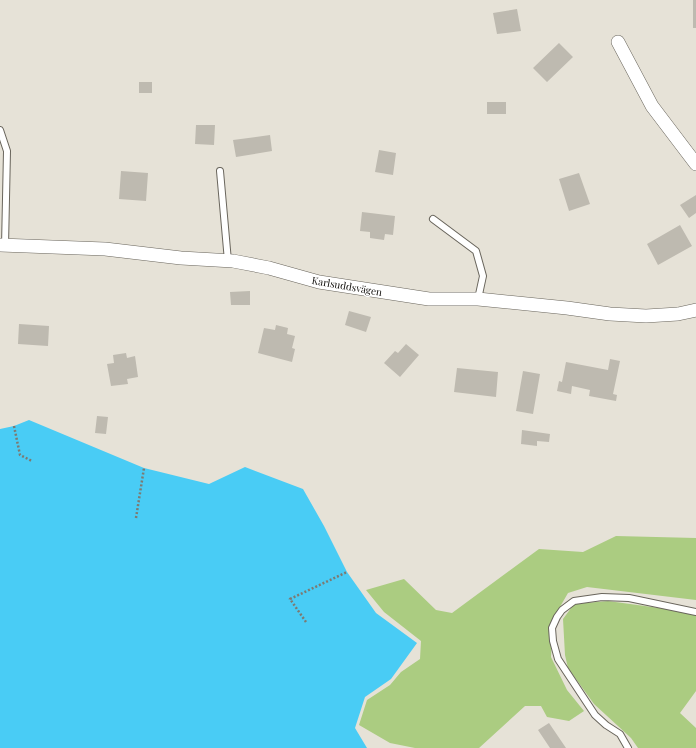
<svg xmlns="http://www.w3.org/2000/svg" width="696" height="748" font-family="'Playfair Display',serif">
	<style>
		.green { fill: #abcc81 }
		.water { fill: #49ccf5 }
		.building { fill: #bebab0 }
		.lines { fill: none; stroke-linecap: round; stroke-linejoin: round }
		.lane-casing { stroke: #69655c; stroke-width: 8 }
		.street-casing { stroke: #69655c; stroke-width: 14 }
		.path { stroke: #7d7a72; stroke-width: 2.5; stroke-dasharray: 2 2; stroke-linecap: butt }
		.lane { stroke: #fff; stroke-width: 6 }
		.street { stroke: #fff; stroke-width: 13 }
		.labels { text-anchor: middle; stroke-width: 3; stroke-linejoin: round; paint-order: stroke }
		.street-label { font-size: 10px; fill: #0f0d0a; stroke: #fff }
	</style>
	<rect width="100%" height="100%" fill="#e6e2d7"/>
	<path class="green" d="M616,536l80,2v62l-109,-13 -19,6 -15,26 -2,38 16,33 17,21 -15,10 -22,-4 -6,-11h-16l-46,42h-64l-25,-5 -31,-18 8,-25 23,-15 11,-13 19,-13 1,-18 -37,-29 -18,-22 38,-11 32,31 16,3 87,-64 44,3z
		M608,601l88,12v78l-16,22 16,15v20h-58l-7,-10 -37,-34 -26,-36 -3,-13 -2,-36 11,-15z"/>
	<path class="water" d="M29,420l115,48 65,16 36,-17 58,22 21,37 23,46 29,41 41,30 -26,36 -26,18 -10,31 12,20h-367v-319l14,-3z"/>
	<path class="building" d="M693,0h3v28h-3z
		M517,9l4,22 -24,3 -4,-21z
		M559,43l14,14 -26,25 -14,-14z
		M139,82h13v11h-13z
		M487,102h19v12h-19z
		M196,125h19l-1,20 -19,-1z
		M270,135l2,16 -36,6 -3,-17z
		M379,150l17,3 -3,22 -18,-3z
		M121,171l27,2 -2,28 -27,-2z
		M579,173l11,31 -21,7 -10,-32z
		M696,195v18l-7,5 -9,-13z
		M362,212l33,4 -2,19 -8,-1 -1,6 -14,-2v-6l-10,-1z
		M680,225l12,21 -34,19 -11,-21z
		M250,291v14h-19l-1,-13z
		M349,311l22,6 -5,15 -21,-7z
		M19,324l30,2 -1,20 -30,-2z
		M276,325l12,3 -1,6 8,2 -3,12 3,1 -3,13 -34,-9 6,-25 11,2z
		M406,344l13,11 -19,22 -16,-14 11,-12 3,2z
		M126,353l1,5 8,-2 3,21 -11,2 1,5 -17,2 -4,-22 7,-1 -1,-8z
		M610,359l10,2 -7,33 4,1 -1,6 -27,-5 1,-6 -18,-4 -1,8 -14,-3 2,-10 3,1 4,-20 42,8z
		M457,368l41,4 -2,25 -42,-5z
		M523,371l17,3 -7,40 -17,-3z
		M97,416l11,1 -2,17 -11,-1z
		M522,430l28,4 -1,8 -12,-1v5l-16,-2z
		M549,723l17,25h-16l-12,-18z"/>
	<g class="lines">
		<defs>
			<path id="lane" d="M0,130l7,21 -2,95
				M220,171l8,90
				M433,219l43,32 7,25 -5,23
				M628,748l-8,-14 -14,-9 -11,-10 -37,-56 -5,-18 -1,-13 5,-11 5,-7 12,-9 28,-4 27,1 67,14"/>
			<path id="street" d="M618,42l34,64 44,58
				M0,245l105,4 76,9 52,3 36,7 50,14 110,17h49l89,9 43,6 36,2 32,-2 18,-4"/>
		</defs>
		<use href="#lane" class="lane-casing"/>
		<use href="#street" class="street-casing"/>
		<path class="path" d="M14,426l6,29 12,6
			M136,518l8,-50
			M306,622l-16,-23 57,-27"/>
		<use href="#lane" class="lane"/>
		<use href="#street" class="street"/>
	</g>
	<g class="labels">
		<g class="street-label">
			<text transform="translate(347 286) rotate(10)" y="4">Karlsuddsvägen</text>
		</g>
	</g>
</svg>
